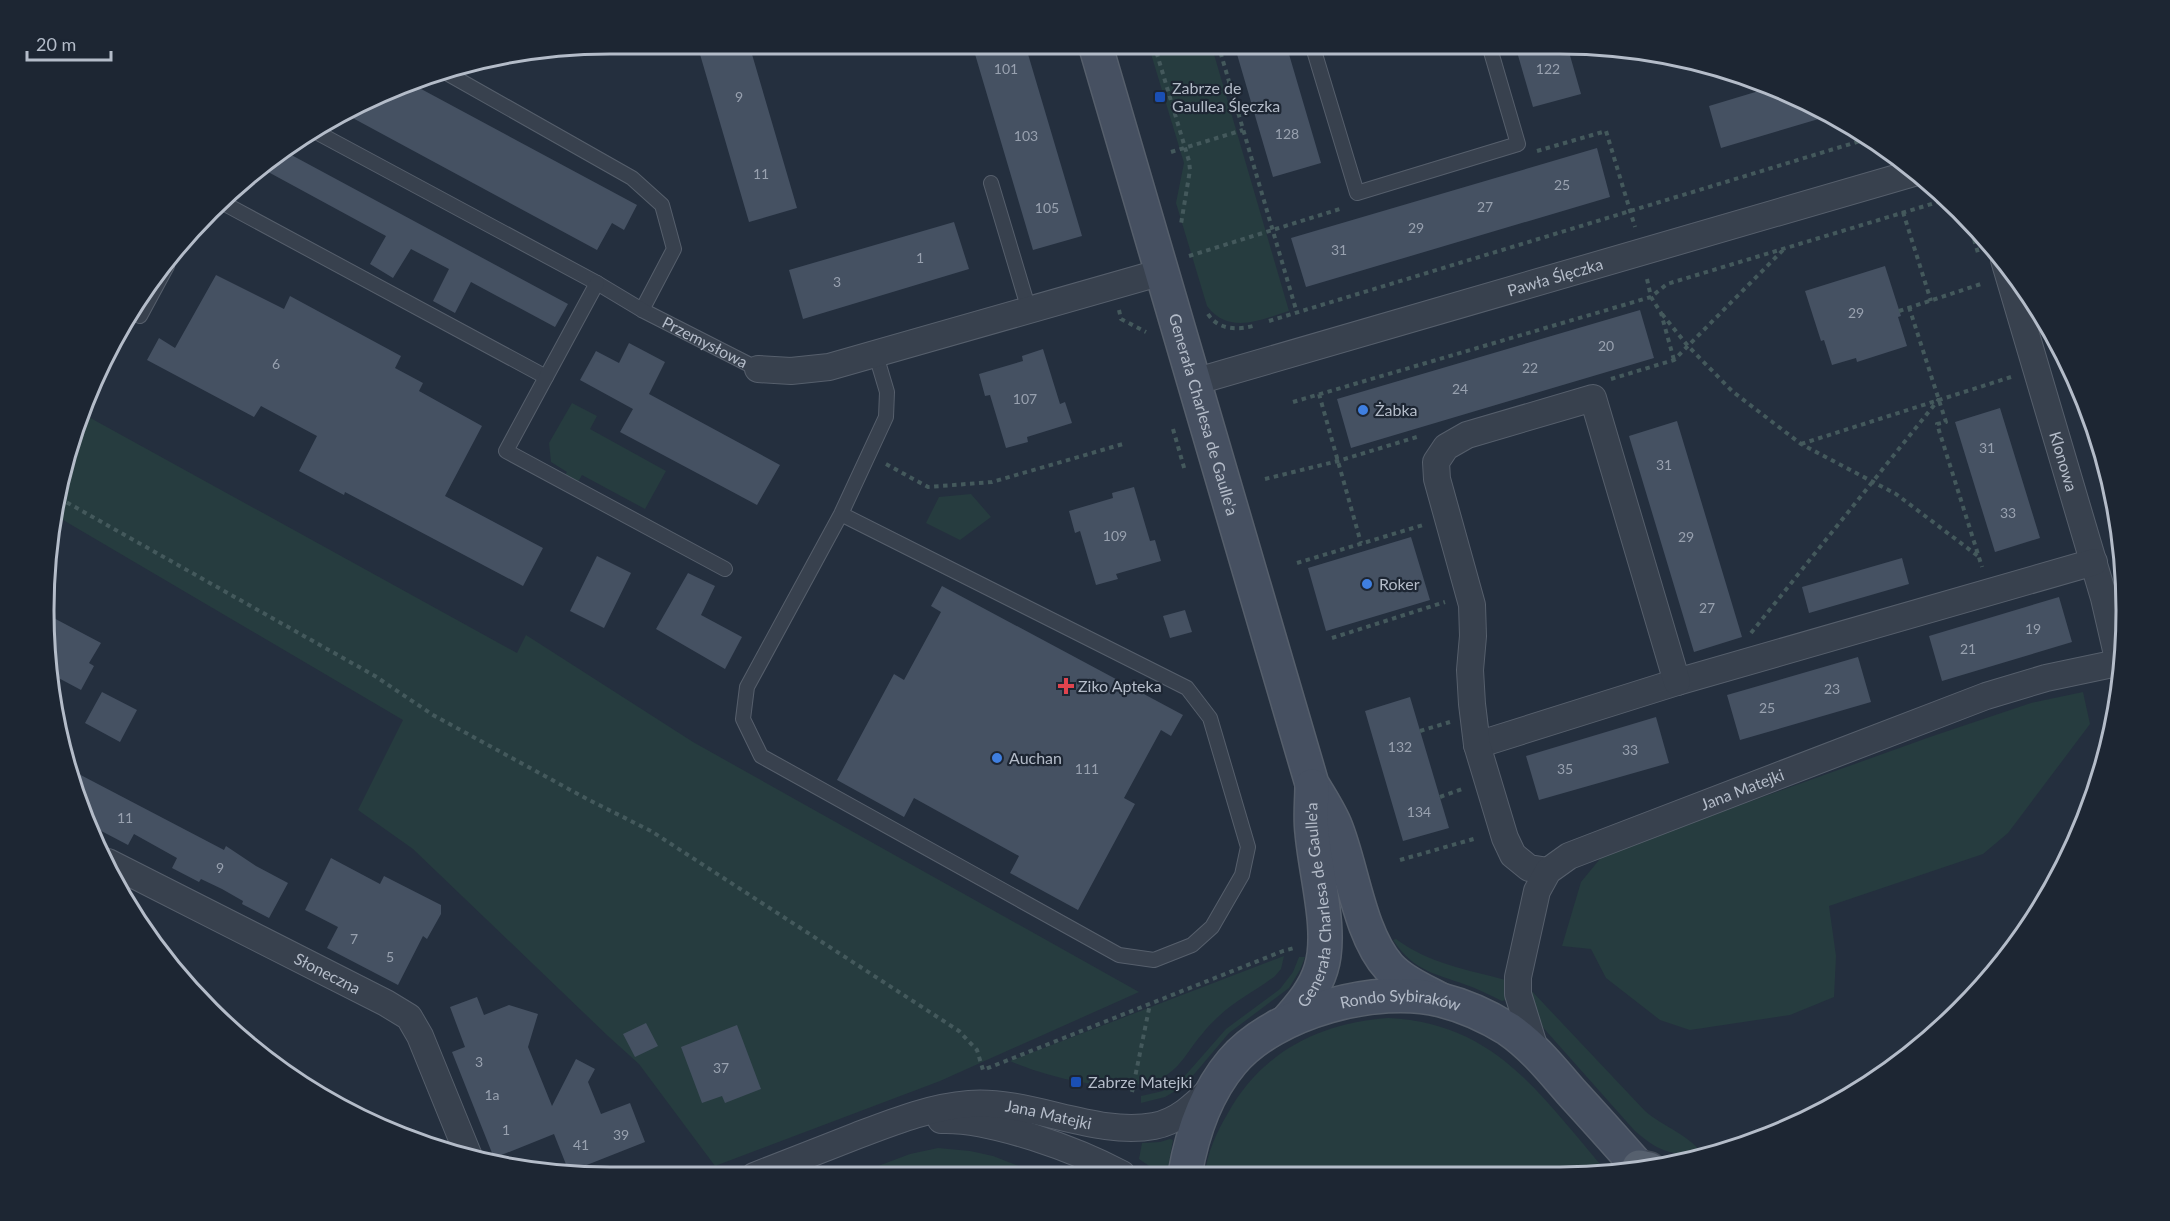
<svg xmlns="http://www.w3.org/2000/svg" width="2170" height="1221" font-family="Lato,sans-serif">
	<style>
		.green { fill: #263c3f }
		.building { fill: #455162 }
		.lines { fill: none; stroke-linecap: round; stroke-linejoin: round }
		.service-casing { stroke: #565f6c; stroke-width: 16 }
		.minor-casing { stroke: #565f6c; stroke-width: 28 }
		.secondary-casing { stroke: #565f6c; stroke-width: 36 }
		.primary-casing { stroke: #414a57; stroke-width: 36 }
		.path { stroke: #44595c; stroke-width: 4; stroke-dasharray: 4.5 4.5; stroke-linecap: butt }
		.service { stroke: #38414e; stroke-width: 14 }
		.minor { stroke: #38414e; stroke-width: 26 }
		.secondary { stroke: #465061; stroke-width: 33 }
		.primary { stroke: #56606e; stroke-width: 33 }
		.transit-dot { fill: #1a4fb4; stroke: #1d2633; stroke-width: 2 }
		.shop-dot { fill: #3f7fe0; stroke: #1d2633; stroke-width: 2 }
		.health-dot { fill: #e0444e; stroke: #1d2633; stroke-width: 2 }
		.labels { text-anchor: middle; stroke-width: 4.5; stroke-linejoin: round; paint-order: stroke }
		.number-label { font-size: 14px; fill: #98a1af }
		.poi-label { font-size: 16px; fill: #b4bcc9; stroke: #1d2633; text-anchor: start }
		.street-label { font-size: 16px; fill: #b4bcc9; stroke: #1d2633 }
		.rim { fill: none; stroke: #b4bcc9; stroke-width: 3 }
	</style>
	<rect width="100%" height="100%" fill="#242f3e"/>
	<path class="green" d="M1148,44h63l78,267c-29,9 -60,24 -82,-5l-31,-103 8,-40z
		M572,403l25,13 -7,13 76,42 -21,38 -63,-34 -4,7 -13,-7 2,-3 -16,-10 -2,-19z
		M85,415l432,238 9,-18 167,107 446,250 -199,89 -225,85 -76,-102 -31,-28 -195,-187 -55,-39 45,-90 -345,-203 5,-54z
		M971,494l20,23 -31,23 -34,-17 13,-26z
		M2083,692l7,32 -82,109 -25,21 -154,52 7,50 -2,41 -44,18 -100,15 -30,-10 -54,-42 -15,-29 -29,-3 19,-64 23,-28 326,-117 101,-34z
		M1396,939c32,24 72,31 110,41v20l-4,1c-10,-5 -20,-10 -30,-14 -34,-13 -57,-14 -79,-47z
		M1284,956l-3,13 -6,7c-18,14 -39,24 -56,40 -6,6 -12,11 -16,17 -13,14 -22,35 -40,44 -40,20 -114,1 -153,-16z
		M1299,957h6l-5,13 -11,18 -60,45 -44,52 -20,12 -24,6v-7l22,-5 20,-13 43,-49 54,-40 13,-17z
		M1528,987l117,124c15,14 51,27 57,45 -31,-1 -45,-5 -68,-26l-95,-107z
		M1388,1018c110,5 154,80 220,155l-403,1c2,-21 12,-43 23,-61 34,-61 91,-90 160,-95z
		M1170,1139l3,1 -6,34h-6l-22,-15 3,-16 18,-1z
		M938,1148l32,3 23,5 49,19h-188l56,-21z"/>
	<path class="building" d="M697,44h52l48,164 -48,14z
		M972,44h53l57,192 -49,14z
		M1234,44h52l35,119 -48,14z
		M1515,45h52l14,49 -48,13z
		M410,83l227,122 -13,25 -12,-7 -15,27 -248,-134z
		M1772,87l60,28 -111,33 -12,-42z
		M1597,148l13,49 -304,90 -15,-49z
		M284,151l284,153 -13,23 -84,-45 -16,31 -22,-12 16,-32 -38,-20 -18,29 -23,-14 16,-28 -127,-69 7,-7z
		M954,222l15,47 -166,50 -14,-49z
		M1885,266l16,50 -3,1 9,29 -50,16 -1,-4 -24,7 -8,-25 -3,1 -16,-50z
		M216,275l68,34 6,-13 111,60 -6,12 28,15 -4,8 63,35 -37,70 98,52 -20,38 -178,-94 -1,3 -45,-24 18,-35 -56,-30 -7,11 -107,-57 12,-22 16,10z
		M1640,310l14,48 -303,90 -14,-49z
		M629,343l36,19 -16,32 131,71 -23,40 -137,-73 13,-23 -53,-29 16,-29 23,12z
		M1043,349l17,55 5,-2 7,21 -45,14 1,5 -22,6 -16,-53 -5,1 -6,-22 44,-13 -1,-5z
		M2000,408l40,130 -45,14 -40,-130z
		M1677,421l65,216 -48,15 -65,-216z
		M1134,487l16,54 5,-1 6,21 -45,13 2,5 -22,6 -16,-54 -5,2 -6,-22 44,-13 -1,-5z
		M1411,537l19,63 -104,31 -18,-63z
		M597,556l34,17 -27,55 -34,-17z
		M1902,558l7,26 -100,29 -7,-26z
		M688,573l27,13 -14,29 41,22 -17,32 -69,-40z
		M942,586l241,129 -12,21 -10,-6 -37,68 11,6 -57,106 -68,-37 9,-17 -105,-58 -10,19 -67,-37 57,-106 10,6 37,-68 -10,-6z
		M2059,597l13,45 -130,39 -13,-45z
		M1185,610l7,22 -22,6 -7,-22z
		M48,615l53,28 -12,20 5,3 -13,24 -30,-16 -6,-26z
		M1858,657l13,45 -131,38 -13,-45z
		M102,692l35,18 -17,32 -35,-19z
		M1410,697l39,131 -46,13 -38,-130z
		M1656,717l13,46 -130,37 -13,-44z
		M73,771l151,79 2,-4 30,20 32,17 -19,35 -27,-14 1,-3 -21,-12 -21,-10 -2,3 -27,-14 5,-10 -43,-24 -6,11 -42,-22z
		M331,858l49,26 4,-8 57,29v9l-14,25 -4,-3 -25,49 -71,-37 11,-21 -33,-17z
		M477,997l7,18 25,-10 29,9 -10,33 24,59 24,-47 19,10 -7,13 13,32 29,-11 15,39 -76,30 -15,-38 -60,24 -42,-106 13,-5 -15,-40z
		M646,1023l12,23 -23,11 -12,-23z
		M737,1025l24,64 -36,14 -3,-7 -20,7 -21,-56z"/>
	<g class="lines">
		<defs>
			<g id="service">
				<path d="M1312,44l45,149 161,-49 -29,-99"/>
				<path d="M443,71l189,107 30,27 12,44 -32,61"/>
				<path id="s1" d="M318,133l279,150 45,27 116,59"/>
				<path d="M991,183l38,127"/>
				<path d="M225,204l321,173"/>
				<path d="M597,283l-91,168 219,118"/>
				<path d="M140,316l27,-50"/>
				<path d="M841,514l346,174 23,30 38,129 -6,28 -30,52 -20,18 -38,15 -35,-5 -358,-199 -18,-37 4,-32 94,-173 45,-97 1,-25 -11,-37"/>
			</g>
			<g id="minor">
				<path id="s2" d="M2004,260l100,338 15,65"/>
				<path d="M758,369l33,2 38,-4 333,-95"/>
				<path id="s3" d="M1194,382l723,-210"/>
				<path d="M1477,745l200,-63 417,-120"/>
				<path id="s4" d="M108,862l278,141 23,14 11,19 50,123"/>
				<path d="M1548,871l-19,-3 -16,-13 -8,-17 -28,-93 -5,-41 -2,-34 3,-34 -1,-31 -35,-126 -1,-17 10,-15 21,-12 126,-37 84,284"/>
				<path id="s5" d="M1536,1052l-18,-58v-17l19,-86 11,-20 21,-15 417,-160 60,-18 76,-16"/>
				<path d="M941,1120c50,-2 136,30 181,54"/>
				<path id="s6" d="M754,1176c34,-13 68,-27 102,-40 37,-14 74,-29 113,-32 60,-5 127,33 185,22 23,-4 41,-21 57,-37"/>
			</g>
			<g id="secondary">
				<path id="s7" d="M1095,44l217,740c8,13 17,27 23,41 17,41 24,109 54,142 13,14 33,23 50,32"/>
				<path id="s8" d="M1289,1019c13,-15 26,-30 32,-50 12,-38 -6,-97 -9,-137 -2,-15 0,-31 0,-46"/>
				<path id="s9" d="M1185,1174c7,-40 20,-80 47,-112 43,-51 146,-78 209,-62 24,6 46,16 67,29 25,17 44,41 64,64 24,26 47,52 70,78"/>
			</g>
			<path id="primary" d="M1639,1167l10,2"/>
		</defs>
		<use href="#service" class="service-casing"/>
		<use href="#minor" class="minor-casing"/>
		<use href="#secondary" class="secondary-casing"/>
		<use href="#primary" class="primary-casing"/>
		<path class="path" d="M1154,44l35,117 1,9 -9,54
			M1218,44l79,269
			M1140,52l26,-8
			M1537,151l69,-20 29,96
			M1171,152l72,-22
			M1903,212l28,89
			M1969,222l9,31
			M1189,256l154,-48
			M1647,279l4,18 10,16 13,47
			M1909,307l37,115 -9,2 45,143
			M1119,310l2,9 25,13
			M1899,311l85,-28
			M1208,314c10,16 29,16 45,12
			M1662,314l26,32 44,45 69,53 95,50 82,62
			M1269,321l601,-183
			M1611,379l63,-19 109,-110
			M1319,394l42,149
			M1293,402l358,-105 16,-13 281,-85
			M1173,429l12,42
			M1801,444l210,-67
			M886,464l42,23 64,-5 131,-38
			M1265,479l73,-18 82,-25
			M59,498l316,178 58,39 154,84 64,32 308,200 18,19 6,20 300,-119 11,-3
			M1297,563l126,-38
			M1751,633l188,-234
			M1332,638l113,-36
			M1420,731l30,-9
			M1440,797l25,-9
			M1400,860l77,-22
			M1132,1092l18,-88"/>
		<use href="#service" class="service"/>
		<use href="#minor" class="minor"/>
		<use href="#secondary" class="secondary"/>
		<use href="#primary" class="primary"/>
	</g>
	<g class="transit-dot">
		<rect x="1154" y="91" width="12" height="12" rx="3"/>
		<rect x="1070" y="1076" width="12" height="12" rx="3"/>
	</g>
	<g class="shop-dot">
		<circle cx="1363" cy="410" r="6"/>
		<circle cx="1367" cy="584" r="6"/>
		<circle cx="997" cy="758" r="6"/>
	</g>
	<path class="health-dot" d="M1063 677h6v6h6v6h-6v6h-6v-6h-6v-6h6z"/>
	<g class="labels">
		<g class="number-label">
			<text x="1006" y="74">101</text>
			<text x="1548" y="74">122</text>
			<text x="739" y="102">9</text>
			<text x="1287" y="139">128</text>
			<text x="1026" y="141">103</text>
			<text x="761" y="179">11</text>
			<text x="1562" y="190">25</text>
			<text x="1485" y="212">27</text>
			<text x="1047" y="213">105</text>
			<text x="1416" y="233">29</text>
			<text x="1339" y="255">31</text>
			<text x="920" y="263">1</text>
			<text x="837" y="287">3</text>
			<text x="1856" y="318">29</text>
			<text x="1606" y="351">20</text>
			<text x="276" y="369">6</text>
			<text x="1530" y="373">22</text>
			<text x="1460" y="394">24</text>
			<text x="1025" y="404">107</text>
			<text x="1987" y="453">31</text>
			<text x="1664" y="470">31</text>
			<text x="2008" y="518">33</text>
			<text x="1115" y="541">109</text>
			<text x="1686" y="542">29</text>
			<text x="1707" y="613">27</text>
			<text x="2033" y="634">19</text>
			<text x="1968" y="654">21</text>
			<text x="1832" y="694">23</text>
			<text x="1767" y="713">25</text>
			<text x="1400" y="752">132</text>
			<text x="1630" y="755">33</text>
			<text x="1087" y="774">111</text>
			<text x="1565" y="774">35</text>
			<text x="1419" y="817">134</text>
			<text x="125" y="823">11</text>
			<text x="220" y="873">9</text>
			<text x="354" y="944">7</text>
			<text x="390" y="962">5</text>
			<text x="479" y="1067">3</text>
			<text x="721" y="1073">37</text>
			<text x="492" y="1100">1a</text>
			<text x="506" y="1135">1</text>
			<text x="621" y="1140">39</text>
			<text x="581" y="1150">41</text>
		</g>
		<g class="poi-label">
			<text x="1172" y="94">Zabrze de<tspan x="1172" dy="18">Gaullea Ślęczka</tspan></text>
			<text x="1375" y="416">Żabka</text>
			<text x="1379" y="590">Roker</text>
			<text x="1078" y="692">Ziko Apteka</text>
			<text x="1009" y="764">Auchan</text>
			<text x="1088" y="1088">Zabrze Matejki</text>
		</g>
		<g class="street-label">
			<text dy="6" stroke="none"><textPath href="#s3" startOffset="376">Pawła Ślęczka</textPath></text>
			<text dy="6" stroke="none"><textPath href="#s1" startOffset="440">Przemysłowa</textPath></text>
			<text dy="6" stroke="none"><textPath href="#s7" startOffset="386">Generała Charlesa de Gaulle'a</textPath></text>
			<text dy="6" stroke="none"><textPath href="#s2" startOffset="210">Klonowa</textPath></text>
			<text dy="6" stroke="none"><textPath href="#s5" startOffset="400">Jana Matejki</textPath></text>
			<text dy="6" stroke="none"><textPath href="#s8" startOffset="123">Generała Charlesa de Gaulle'a</textPath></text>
			<text dy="6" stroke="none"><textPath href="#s4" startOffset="246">Słoneczna</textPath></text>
			<text dy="6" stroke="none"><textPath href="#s9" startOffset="309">Rondo Sybiraków</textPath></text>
			<text dy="6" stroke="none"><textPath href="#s6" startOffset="308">Jana Matejki</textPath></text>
		</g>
	</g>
	<path d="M0 0H2170V1221H0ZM610 54H1560A556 556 0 0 1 2116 610V611A556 556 0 0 1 1560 1167H610A556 556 0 0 1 54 611V610A556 556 0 0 1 610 54Z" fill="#1d2633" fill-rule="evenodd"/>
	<path class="rim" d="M610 54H1560A556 556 0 0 1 2116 610V611A556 556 0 0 1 1560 1167H610A556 556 0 0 1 54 611V610A556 556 0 0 1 610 54Z"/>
	<path d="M27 51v9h84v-9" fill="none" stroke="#b4bcc9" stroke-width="3"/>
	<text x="36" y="51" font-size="18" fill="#b4bcc9" stroke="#1d2633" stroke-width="4.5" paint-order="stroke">20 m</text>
</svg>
